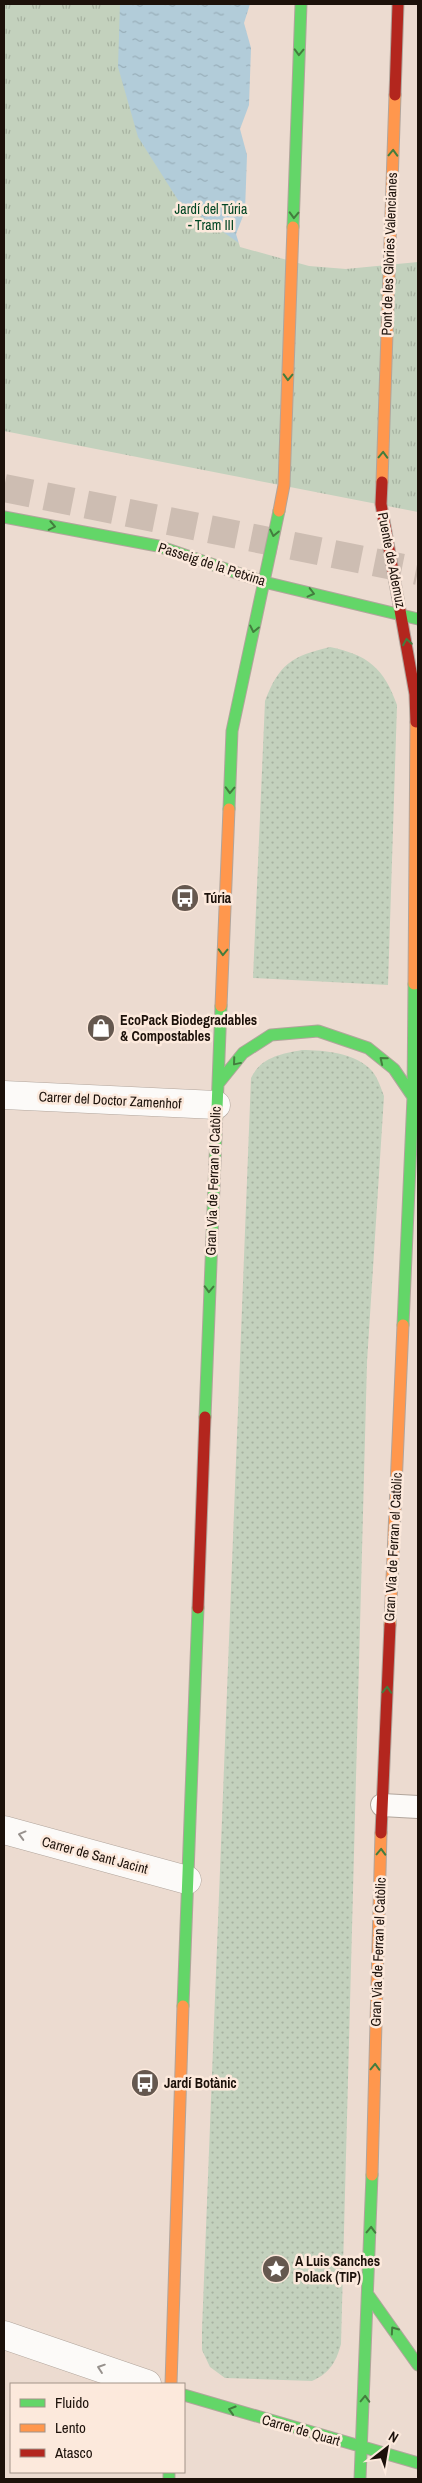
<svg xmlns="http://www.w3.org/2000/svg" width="422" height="2483" font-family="'Archivo Narrow',sans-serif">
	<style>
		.grass { fill: url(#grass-dots) }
		.park { fill: url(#park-tufts) }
		.water { fill: url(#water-ripples) }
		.pier { fill: #ecdbd0 }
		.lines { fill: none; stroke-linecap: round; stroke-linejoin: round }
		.primary-tunnel { stroke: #cdbdb2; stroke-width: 28; stroke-dasharray: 28 14; stroke-linecap: butt }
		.lane-casing { stroke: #b1a59c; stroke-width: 24 }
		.street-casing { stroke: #b1a59c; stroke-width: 29 }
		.fast-casing { stroke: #b1a59c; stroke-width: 13 }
		.slow-casing { stroke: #b1a59c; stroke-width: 13 }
		.jam-casing { stroke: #b1a59c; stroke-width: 13 }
		.lane { stroke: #fcfaf8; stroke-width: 22 }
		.street { stroke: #fcfaf8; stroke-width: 28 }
		.fast { stroke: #63d668; stroke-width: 11 }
		.slow { stroke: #ff974d; stroke-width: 11 }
		.jam { stroke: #b3261e; stroke-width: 11 }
		.oneway { stroke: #437d3e }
		.oneway2 { stroke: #97918d }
		.labels { text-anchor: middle; stroke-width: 5; stroke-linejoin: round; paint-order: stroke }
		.park-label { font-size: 14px; fill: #004523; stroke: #fce9dc }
		.street-label { font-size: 14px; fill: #1c110a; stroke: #fce9dc }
		.poi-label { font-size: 14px; font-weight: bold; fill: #1c110a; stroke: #fce9dc; text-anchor: start }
	</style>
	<defs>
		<pattern id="grass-dots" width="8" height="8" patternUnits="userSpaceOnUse" patternTransform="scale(1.25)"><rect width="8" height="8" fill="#c3d1bd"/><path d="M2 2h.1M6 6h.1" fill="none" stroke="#a7b2a1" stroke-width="1.8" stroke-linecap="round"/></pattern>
		<pattern id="park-tufts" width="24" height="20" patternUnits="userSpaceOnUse" patternTransform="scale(1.25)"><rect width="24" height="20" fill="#c3d1bd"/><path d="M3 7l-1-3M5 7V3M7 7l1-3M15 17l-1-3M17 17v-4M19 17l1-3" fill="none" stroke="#a7b2a1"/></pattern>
		<pattern id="water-ripples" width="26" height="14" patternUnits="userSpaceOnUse" patternTransform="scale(1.25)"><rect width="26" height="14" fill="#b2ccd9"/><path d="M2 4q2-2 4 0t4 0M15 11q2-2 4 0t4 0" fill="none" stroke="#98aeb9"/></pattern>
	</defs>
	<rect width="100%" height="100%" fill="#ecdbd0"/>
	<path class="grass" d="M330,647c38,8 54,21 67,58l-9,280 -135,-7 12,-277c14,-37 27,-45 65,-54z
		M302,1050c22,0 55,3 70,21 6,7 9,17 12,25l-17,266 -26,982c-5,18 -11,29 -29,37l-87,-3 -15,-11 -8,-17v-20l49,-1252c10,-21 30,-24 51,-28z"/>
	<path class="park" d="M4,4h414v508l-414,-81z"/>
	<path class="water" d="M120,4h298l-175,242 -65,-46 -40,-63 -20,-70z"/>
	<path class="pier" d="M250,4h168v258l-72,7 -37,-3 -69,-19 -4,-13 9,-23 2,-56 -7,-26 9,-24 2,-57 -7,-25z"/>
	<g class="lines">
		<path class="primary-tunnel" d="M4,488l414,83"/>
		<defs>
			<path id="lane" d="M382,1805l36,2"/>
			<path id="street" d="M4,1095l212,10
				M4,1830l183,50
				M4,2335l143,49"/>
			<path id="fast" d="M293,227l8,-223
				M4,517l154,29 106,36 154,37
				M229,809l3,-78 47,-220
				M218,1084l25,-31 28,-18 47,-4 50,17 26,21 19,28
				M403,1325l10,-228 1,-113
				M205,1417l16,-411
				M183,2006l15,-398
				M369,2296l49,69
				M184,2395l234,68
				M169,2472v7
				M360,2479l12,-304"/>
			<path id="slow" d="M382,482l13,-387
				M279,511l5,-26 9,-258
				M414,984l2,-262
				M221,1006l8,-197
				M390,1625l13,-300
				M372,2175l9,-342
				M171,2384l12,-378"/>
			<path id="jam" d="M395,95l3,-91
				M382,482l-1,22 34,190 1,28
				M198,1608l7,-191
				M381,1833l9,-208"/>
		</defs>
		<use href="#lane" class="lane-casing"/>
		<use href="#street" class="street-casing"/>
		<use href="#fast" class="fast-casing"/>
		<use href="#slow" class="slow-casing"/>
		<use href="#jam" class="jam-casing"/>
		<use href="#lane" class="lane"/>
		<use href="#street" class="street"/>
		<use href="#fast" class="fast"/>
		<use href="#slow" class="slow"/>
		<use href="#jam" class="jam"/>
	</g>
	<defs><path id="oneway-chevron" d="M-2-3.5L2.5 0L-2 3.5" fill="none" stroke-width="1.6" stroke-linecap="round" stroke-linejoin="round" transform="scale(1.25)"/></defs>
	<g class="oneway">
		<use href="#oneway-chevron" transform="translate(299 52) rotate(92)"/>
		<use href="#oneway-chevron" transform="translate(393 153) rotate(-88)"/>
		<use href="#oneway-chevron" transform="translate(294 215) rotate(92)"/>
		<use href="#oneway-chevron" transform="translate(288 377) rotate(92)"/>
		<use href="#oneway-chevron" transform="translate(383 455) rotate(-88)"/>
		<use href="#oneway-chevron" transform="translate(52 526) rotate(11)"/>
		<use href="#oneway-chevron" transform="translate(274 533) rotate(102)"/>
		<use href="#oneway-chevron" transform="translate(311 593) rotate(14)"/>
		<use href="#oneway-chevron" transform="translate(254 629) rotate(102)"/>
		<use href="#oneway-chevron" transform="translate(407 642) rotate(-99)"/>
		<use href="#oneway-chevron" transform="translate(230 790) rotate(92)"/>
		<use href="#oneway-chevron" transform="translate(223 952) rotate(92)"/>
		<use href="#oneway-chevron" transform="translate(383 1060) rotate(-141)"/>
		<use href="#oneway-chevron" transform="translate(236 1062) rotate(130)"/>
		<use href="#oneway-chevron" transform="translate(209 1289) rotate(92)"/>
		<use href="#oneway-chevron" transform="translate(387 1690) rotate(-87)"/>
		<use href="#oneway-chevron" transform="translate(381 1852) rotate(-88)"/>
		<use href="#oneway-chevron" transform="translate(375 2067) rotate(-88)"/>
		<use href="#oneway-chevron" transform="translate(371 2230) rotate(-88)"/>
		<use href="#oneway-chevron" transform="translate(394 2330) rotate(-125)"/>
		<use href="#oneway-chevron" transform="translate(365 2399) rotate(-88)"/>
		<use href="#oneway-chevron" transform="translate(232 2410) rotate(-163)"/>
	</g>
	<g class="oneway2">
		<use href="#oneway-chevron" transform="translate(22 1835) rotate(-165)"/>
		<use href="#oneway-chevron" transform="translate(101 2368) rotate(-161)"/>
	</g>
	<defs>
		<symbol id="bus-disc" viewBox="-11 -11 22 22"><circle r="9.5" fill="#65584f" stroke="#fce9dc"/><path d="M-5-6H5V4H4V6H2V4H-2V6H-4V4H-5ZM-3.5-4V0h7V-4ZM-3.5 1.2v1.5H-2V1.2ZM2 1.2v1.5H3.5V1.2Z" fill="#fff"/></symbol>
		<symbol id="shop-disc" viewBox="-11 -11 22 22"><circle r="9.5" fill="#65584f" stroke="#fce9dc"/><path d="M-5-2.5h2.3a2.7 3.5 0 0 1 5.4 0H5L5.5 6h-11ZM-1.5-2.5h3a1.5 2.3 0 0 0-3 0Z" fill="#fff"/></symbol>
		<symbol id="sight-disc" viewBox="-11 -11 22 22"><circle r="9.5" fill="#65584f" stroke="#fce9dc"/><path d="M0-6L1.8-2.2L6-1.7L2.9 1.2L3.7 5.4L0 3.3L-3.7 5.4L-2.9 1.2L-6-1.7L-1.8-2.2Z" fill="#fff"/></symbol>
	</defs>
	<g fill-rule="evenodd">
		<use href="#bus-disc" x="169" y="882" width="32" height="32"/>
		<use href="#shop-disc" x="85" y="1012" width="32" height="32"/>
		<use href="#bus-disc" x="129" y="2067" width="32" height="32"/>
		<use href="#sight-disc" x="260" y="2253" width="32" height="32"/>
	</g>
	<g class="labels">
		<g class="park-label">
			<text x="211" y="214">Jardí del Túria<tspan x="211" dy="16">- Tram III</tspan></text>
		</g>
		<g class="street-label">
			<text transform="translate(389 254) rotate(-88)" y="5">Pont de les Glòries Valencianes</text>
			<text transform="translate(392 560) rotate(79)" y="5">Puente de Ademuz</text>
			<text transform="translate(212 564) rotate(18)" y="5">Passeig de la Petxina</text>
			<text transform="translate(110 1100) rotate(3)" y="5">Carrer del Doctor Zamenhof</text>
			<text transform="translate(213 1181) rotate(-88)" y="5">Gran Via de Ferran el Catòlic</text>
			<text transform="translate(393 1547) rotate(-87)" y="5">Gran Via de Ferran el Catòlic</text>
			<text transform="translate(95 1855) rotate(15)" y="5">Carrer de Sant Jacint</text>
			<text transform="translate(378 1952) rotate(-88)" y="5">Gran Via de Ferran el Catòlic</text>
			<text transform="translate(301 2430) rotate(16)" y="5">Carrer de Quart</text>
		</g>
		<g class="poi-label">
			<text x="204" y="903">Túria</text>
			<text x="120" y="1025">EcoPack Biodegradables<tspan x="120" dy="16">&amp; Compostables</tspan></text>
			<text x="164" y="2088">Jardí Botànic</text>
			<text x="295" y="2266">A Luis Sanches<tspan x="295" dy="16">Polack (TIP)</tspan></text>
		</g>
	</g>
	<rect width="422" height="2483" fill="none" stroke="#1c110a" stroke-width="10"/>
	<rect x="10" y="2383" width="175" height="90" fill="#fce9dc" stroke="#a29388"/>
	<rect x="20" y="2399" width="25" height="8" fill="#63d668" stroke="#a29388"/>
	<text x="55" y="2408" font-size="15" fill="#1c110a">Fluido</text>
	<rect x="20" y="2424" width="25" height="8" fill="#ff974d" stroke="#a29388"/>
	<text x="55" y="2433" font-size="15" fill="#1c110a">Lento</text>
	<rect x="20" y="2449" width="25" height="8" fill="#b3261e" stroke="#a29388"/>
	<text x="55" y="2458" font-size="15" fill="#1c110a">Atasco</text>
	<g transform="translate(387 2448) rotate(31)" stroke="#fce9dc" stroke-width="4" paint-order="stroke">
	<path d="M0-4L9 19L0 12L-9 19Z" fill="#1c110a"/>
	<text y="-8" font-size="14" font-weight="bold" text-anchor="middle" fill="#1c110a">N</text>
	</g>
</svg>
